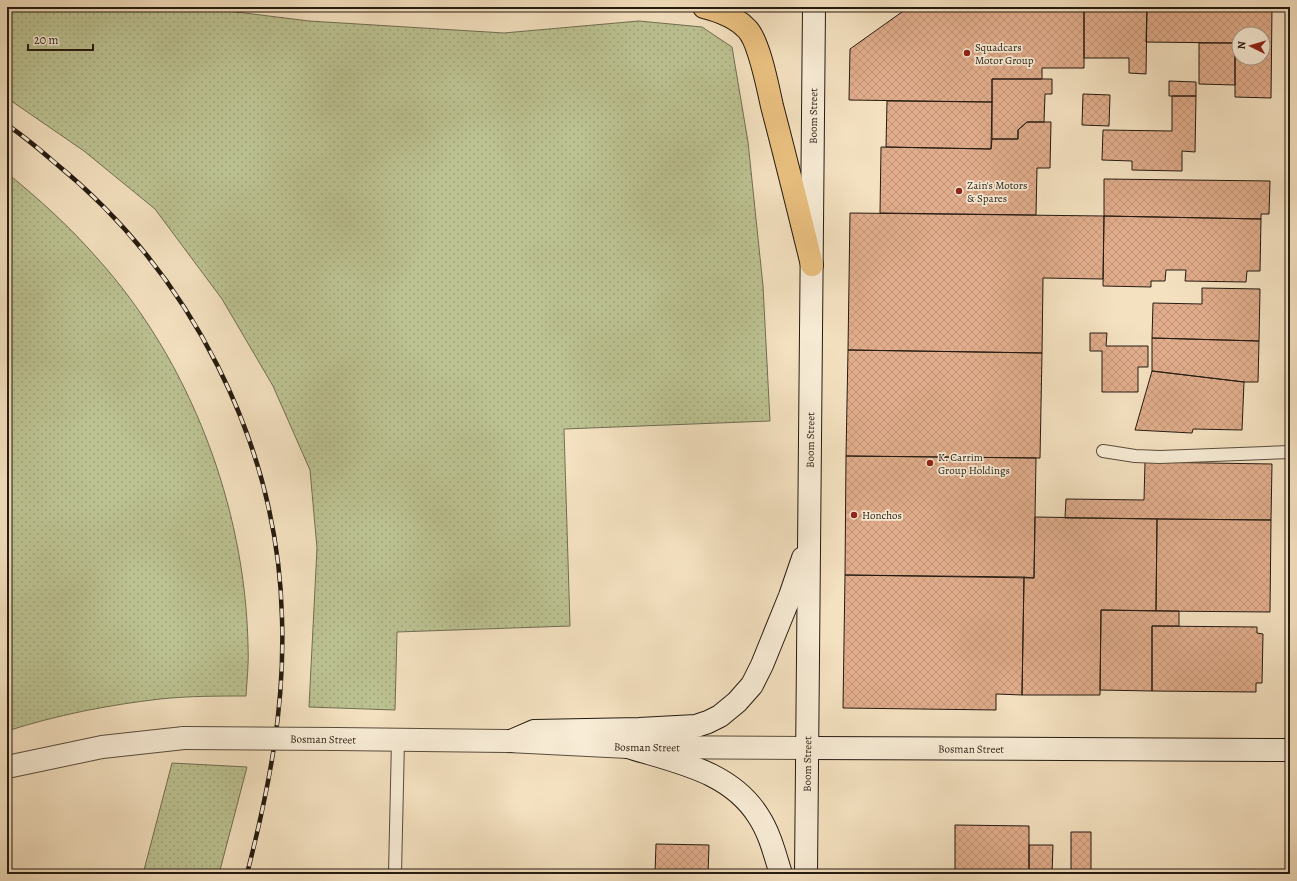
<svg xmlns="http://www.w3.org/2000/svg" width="1297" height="881" font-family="Alegreya,serif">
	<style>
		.green { fill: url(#green-dots); stroke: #706e51 }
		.building { fill: url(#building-cross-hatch); stroke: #251b10; fill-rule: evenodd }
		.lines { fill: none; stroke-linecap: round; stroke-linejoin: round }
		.lane-casing { stroke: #594c3c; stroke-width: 14 }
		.street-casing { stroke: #594c3c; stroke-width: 24 }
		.secondary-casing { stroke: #251b10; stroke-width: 24 }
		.primary-casing { stroke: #251b10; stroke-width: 24 }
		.lane { stroke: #f8ecd6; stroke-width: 12 }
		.street { stroke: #f8ecd6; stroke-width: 22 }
		.secondary { stroke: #f8ecd6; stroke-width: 22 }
		.primary { stroke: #eac080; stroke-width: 22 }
		.rail-casing { stroke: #251b10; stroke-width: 4.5 }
		.rail { stroke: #f8ecd6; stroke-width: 3; stroke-dasharray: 9; stroke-linecap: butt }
		.street-bridge-casing { stroke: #594c3c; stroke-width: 24; stroke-linecap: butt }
		.street-bridge { stroke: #f8ecd6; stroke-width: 22 }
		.poi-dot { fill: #8f2418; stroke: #f8ecd6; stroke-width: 1.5 }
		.labels { text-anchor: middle; stroke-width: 3.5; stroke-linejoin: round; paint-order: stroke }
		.poi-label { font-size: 11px; fill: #251b10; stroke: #f8ecd6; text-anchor: start }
		.street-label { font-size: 11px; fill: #251b10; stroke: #f8ecd6 }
	</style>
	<defs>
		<pattern id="green-dots" width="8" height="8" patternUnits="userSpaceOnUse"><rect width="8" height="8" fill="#bcc292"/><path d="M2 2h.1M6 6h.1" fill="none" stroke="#a1a67d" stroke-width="1.8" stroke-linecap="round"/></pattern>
		<pattern id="building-cross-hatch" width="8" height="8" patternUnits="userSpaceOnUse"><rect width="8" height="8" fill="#e1ad8c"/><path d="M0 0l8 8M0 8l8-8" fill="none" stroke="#c19478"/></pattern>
	</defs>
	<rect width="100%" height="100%" fill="#f4e1c0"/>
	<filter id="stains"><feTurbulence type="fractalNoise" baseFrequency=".005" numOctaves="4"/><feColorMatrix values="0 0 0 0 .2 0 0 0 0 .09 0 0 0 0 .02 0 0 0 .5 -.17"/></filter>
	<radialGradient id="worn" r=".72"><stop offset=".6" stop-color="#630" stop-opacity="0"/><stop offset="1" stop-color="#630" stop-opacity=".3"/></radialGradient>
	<path class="green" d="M7,7h189l113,14 195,12 135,-12 63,6 30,20 16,95 15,144 7,135 -206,8 6,197 -173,6 -2,78 -86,-3 8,-159 -7,-78 -37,-84 -51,-87 -67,-90 -71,-58 -77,-53z
		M7,173c32,26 63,54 90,85 93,103 148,248 151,387 1,17 -1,34 -2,51 -28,0 -57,0 -86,3 -52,6 -103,16 -153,32v-176l2,-5 -2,-2z
		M172,763l75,4 -28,107h-76z"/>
	<path class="building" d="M909,7h175v61h-42v11h-50v23l-143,-2 1,-51z
		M1084,7h63l-1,67 -17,-1v-15h-45z
		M1147,7h125l-1,91 -36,-1v-54l-89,-1zM1239,34h24v24h-24z
		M1199,43h36v42l-36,-1z
		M992,79h60v15h-7l-1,28h-17l-9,8v9h-26z
		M1169,81l27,1v14h-27z
		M1083,94l27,1 -1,31 -27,-1z
		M1172,96h24l-1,56 -13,-1v20l-50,-1v-9l-30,-1 1,-30 69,1z
		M887,101l105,1 -1,47 -105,-2z
		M1027,122h24l-1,46h-13l-1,47 -156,-2 1,-66 110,2 1,-10h26v-9z
		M1104,179l166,2 -1,33h-8v5l-157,-3z
		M850,213l254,3 -1,63 -60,-1 -1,75 -194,-3z
		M1104,216l157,3 -1,52h-13l-1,11 -61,-1 1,-11h-20l-1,11h-14v6l-48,-1z
		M1202,288l58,1 -1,52 -107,-3 1,-35 49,1z
		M1090,333h17l-1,13h42v21h-10v25h-36v-41h-12z
		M1152,338l107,3 -1,41h-14l-92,-11z
		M848,350l194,3 -2,105 -194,-2z
		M1152,371l92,11 -2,48 -49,-1 -1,4 -57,-3z
		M846,456l190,2 -2,120 -189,-3z
		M1145,462l127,2 -1,56 -206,-2 1,-19 78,1z
		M1035,517l122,2 -1,92 -55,-1 -1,85h-78l2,-118 10,1z
		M1157,519l114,1 -1,92 -114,-1z
		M845,575l179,2 -2,118 -26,-1v16l-153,-2z
		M1101,610l78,1v15h-27v65l-52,-1z
		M1152,626l105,1v6l6,1 -1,49h-6v9l-104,-1z
		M955,825l74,1v48h-74z
		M1071,832h20v42h-20z
		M656,844l53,1 -1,29h-53z
		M1029,845h24l-1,29h-23z"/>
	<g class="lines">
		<defs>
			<path id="lane" d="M1103,451l32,5 25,1 130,-5
				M395,874l3,-134"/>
			<g id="street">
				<path id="s1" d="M336,739l170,2 122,6 180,1"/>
				<path d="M7,767l95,-20 82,-9"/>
			</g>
			<g id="secondary">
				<path d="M511,741l23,-10 105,-2 57,-3 12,-4 12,-6 17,-14 15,-17 10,-20 28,-69 13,-38"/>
				<path d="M628,747c48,15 103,24 131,70 11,17 16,38 22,57"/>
				<path id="s2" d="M808,748l482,2"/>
				<path id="s3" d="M806,874l8,-867"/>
			</g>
			<path id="primary" d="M704,7c16,4 32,10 43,22 12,12 21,59 25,77 14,53 27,106 40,159"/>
		</defs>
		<use href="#lane" class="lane-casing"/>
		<use href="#street" class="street-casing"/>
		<use href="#secondary" class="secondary-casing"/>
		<use href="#primary" class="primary-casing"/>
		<use href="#lane" class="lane"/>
		<use href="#street" class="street"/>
		<use href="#secondary" class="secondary"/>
		<use href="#primary" class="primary"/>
		<defs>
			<path id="rail" d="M7,125c17,11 32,24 47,37 136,110 224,281 228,456 3,90 -13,170 -35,256"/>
		</defs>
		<use href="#rail" class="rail-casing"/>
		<use href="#rail" class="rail"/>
		<defs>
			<path id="street-bridge" d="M184,738l152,1"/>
		</defs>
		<use href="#street-bridge" class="street-bridge-casing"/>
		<use href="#street-bridge" class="street-bridge"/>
	</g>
	<g class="poi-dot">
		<circle cx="967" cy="53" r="4"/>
		<circle cx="959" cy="191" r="4"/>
		<circle cx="930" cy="463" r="4"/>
		<circle cx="854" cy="515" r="4"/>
	</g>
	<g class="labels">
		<g class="poi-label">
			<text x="975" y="51">Squadcars<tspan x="975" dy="13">Motor Group</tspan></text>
			<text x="967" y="189">Zain's Motors<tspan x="967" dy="13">&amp; Spares</tspan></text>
			<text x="938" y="461">K. Carrim<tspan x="938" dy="13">Group Holdings</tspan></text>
			<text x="862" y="519">Honchos</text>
		</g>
		<g class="street-label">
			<text dy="4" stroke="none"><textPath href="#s3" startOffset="758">Boom Street</textPath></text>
			<text dy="4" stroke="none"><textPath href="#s3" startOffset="434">Boom Street</textPath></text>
			<text transform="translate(323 739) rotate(1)" y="4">Bosman Street</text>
			<text dy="4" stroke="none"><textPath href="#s1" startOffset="311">Bosman Street</textPath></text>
			<text dy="4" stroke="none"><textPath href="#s2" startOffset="163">Bosman Street</textPath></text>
			<text dy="4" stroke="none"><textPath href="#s3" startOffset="110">Boom Street</textPath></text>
		</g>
	</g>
	<rect width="1297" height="881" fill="none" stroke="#f4e1c0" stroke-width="24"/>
	<rect x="8" y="8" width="1281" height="865" fill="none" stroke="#251b10" stroke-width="2"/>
	<rect x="12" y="12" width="1273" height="857" fill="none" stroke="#251b10"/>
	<g transform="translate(1251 46) rotate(275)"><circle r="19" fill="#f8ecd6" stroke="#a49887"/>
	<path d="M0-3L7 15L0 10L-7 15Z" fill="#8f2418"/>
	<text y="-6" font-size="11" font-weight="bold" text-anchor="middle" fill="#251b10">N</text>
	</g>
	<path d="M28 44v6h65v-6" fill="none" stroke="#251b10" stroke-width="2"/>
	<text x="34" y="44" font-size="12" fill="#251b10" stroke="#f8ecd6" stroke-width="3" paint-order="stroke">20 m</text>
	<rect width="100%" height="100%" filter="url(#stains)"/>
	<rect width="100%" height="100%" fill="url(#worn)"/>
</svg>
